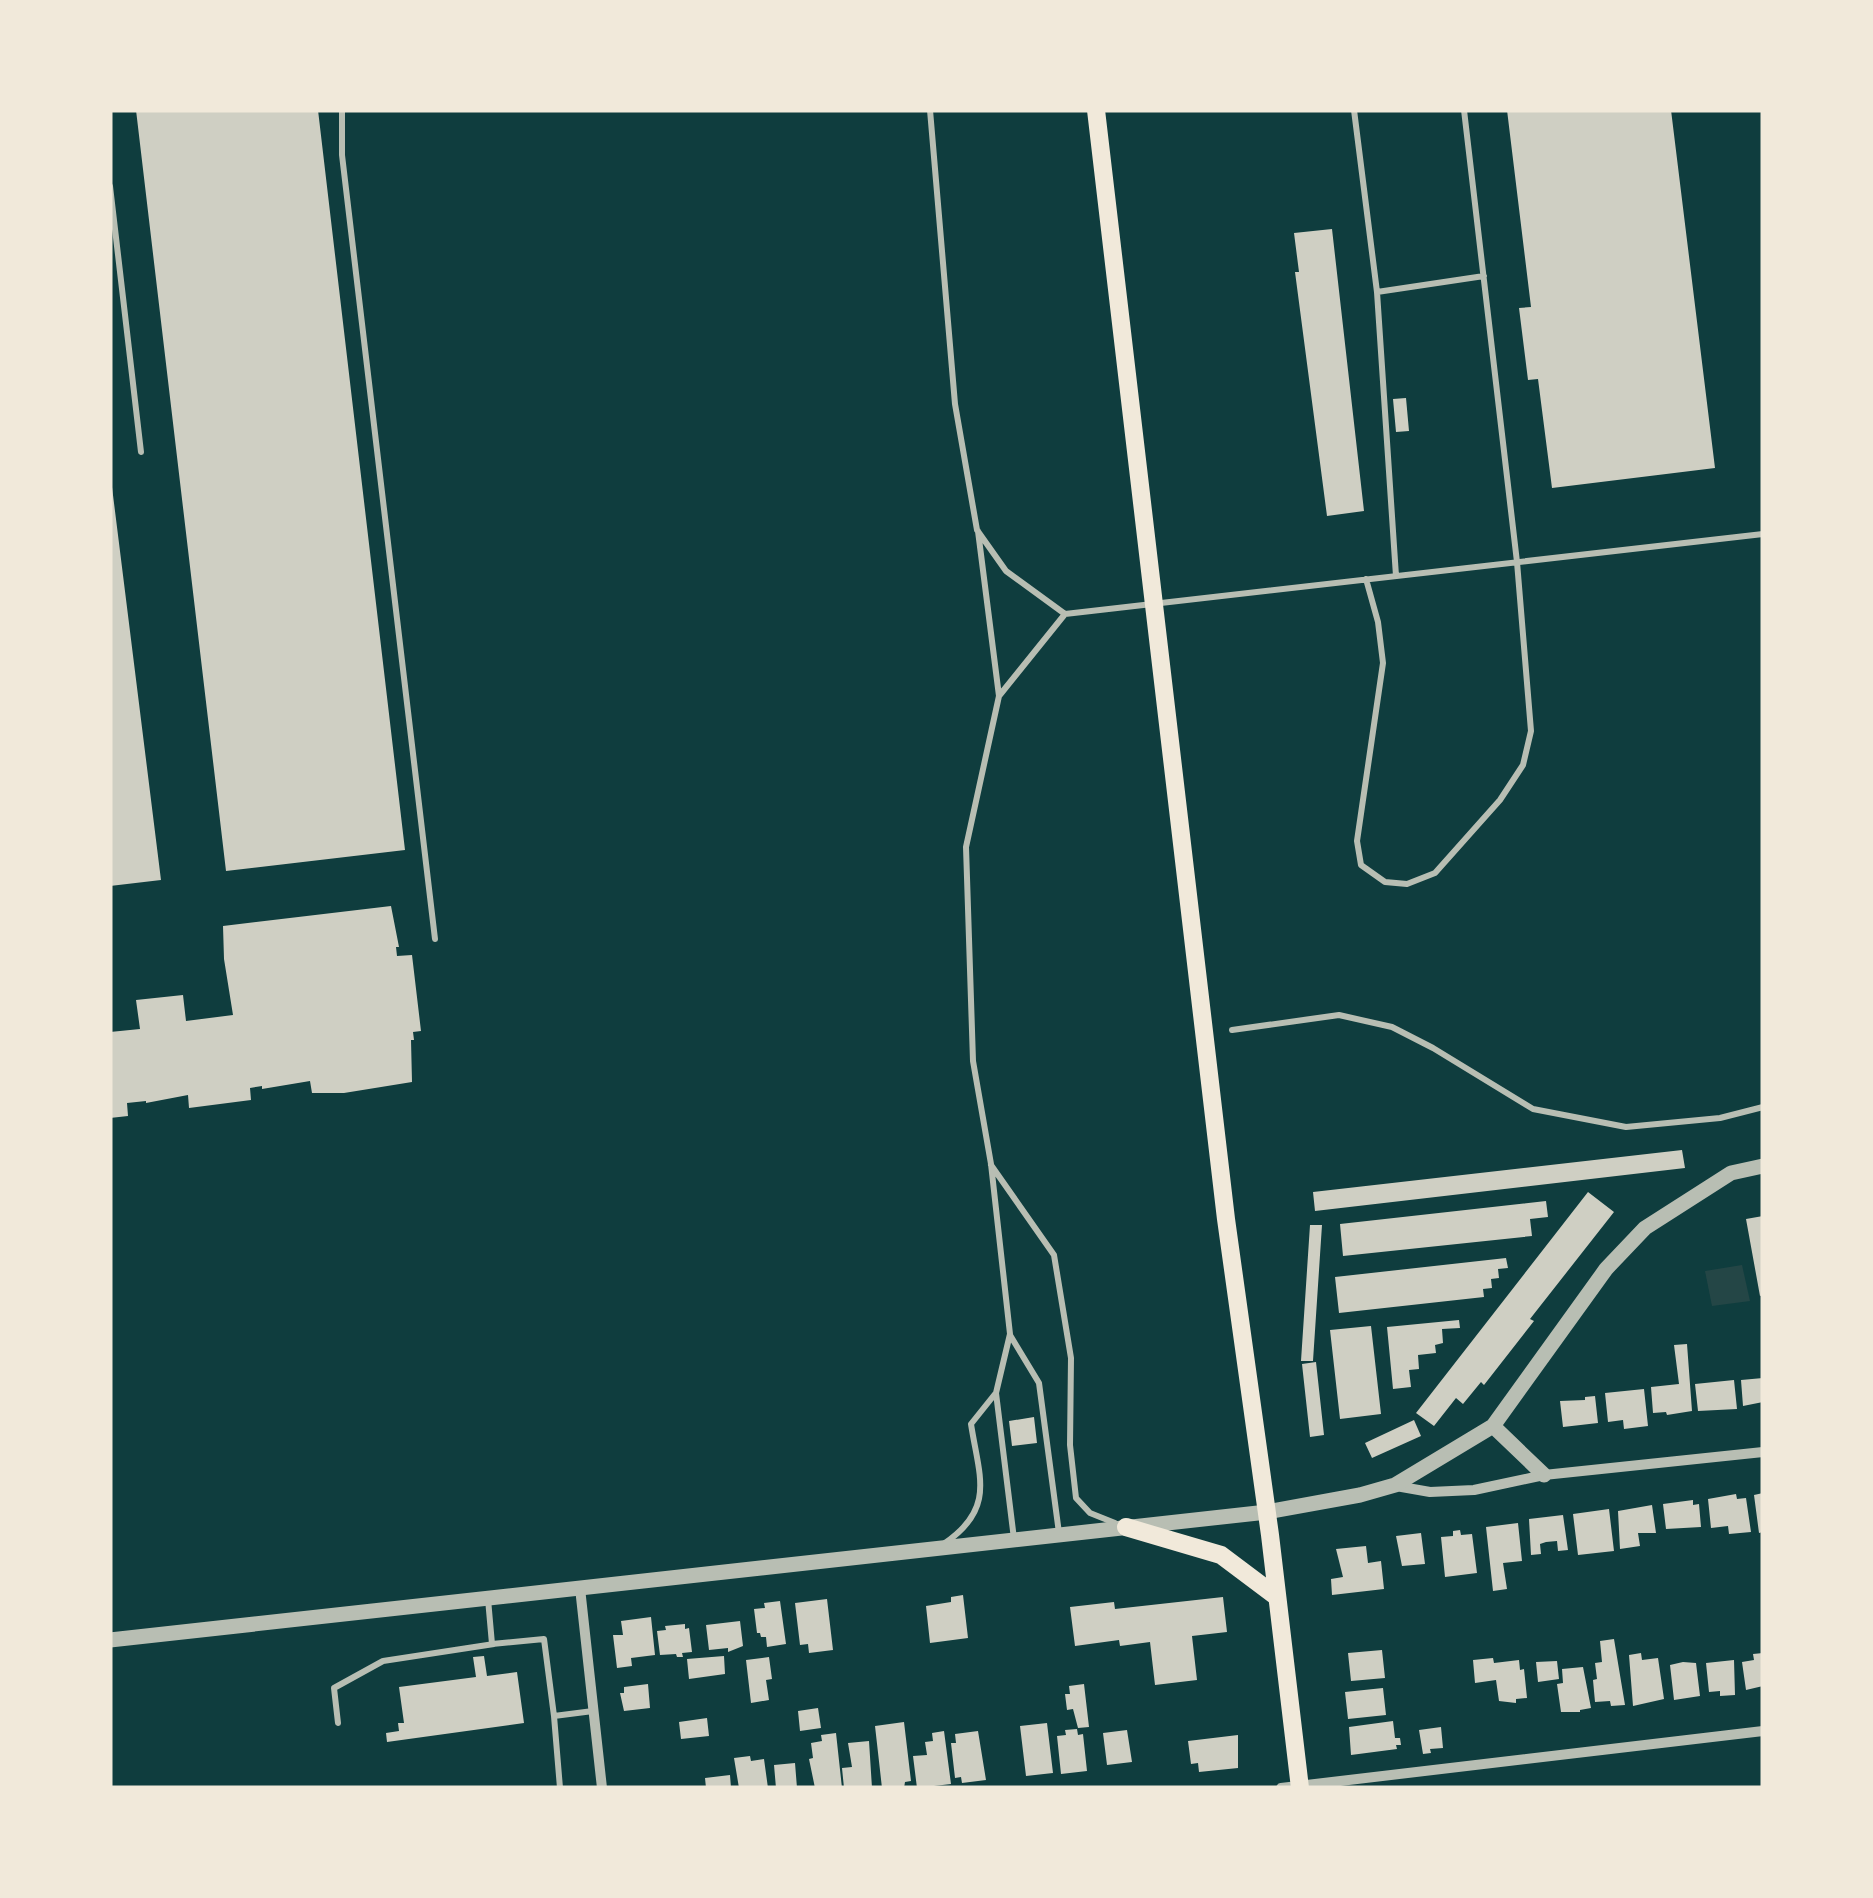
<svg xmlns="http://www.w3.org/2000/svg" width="1873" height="1898" font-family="'Public Sans',sans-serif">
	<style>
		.green { fill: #244646 }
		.building { fill: #cfcfc3 }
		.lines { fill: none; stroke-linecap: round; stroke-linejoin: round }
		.service { stroke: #b8beb3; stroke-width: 6 }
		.minor { stroke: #b8beb3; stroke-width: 10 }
		.tertiary { stroke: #b8beb3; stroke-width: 15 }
		.secondary { stroke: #f1e9da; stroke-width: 18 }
	</style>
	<rect width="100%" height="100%" fill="#0f3d3e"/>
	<path class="green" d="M1742,1265l8,36 -38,5 -7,-35z"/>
	<path class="building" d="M136,110h182l87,740 -179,21z
		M1507,110h164l44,358 -163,20 -14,-109 -10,1 -9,-72 12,-1z
		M1332,229l32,282 -37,5 -32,-244h4l-5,-39z
		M1406,398l3,33 -13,1 -3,-33z
		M110,471l51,409 -51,6z
		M391,906l8,41h-3l1,9 15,-1 9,76 -8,1 1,8h-3l1,42 -68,11h-32l-2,-12 -48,8v-3l-12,2 1,12 -62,8 -1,-13 -42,8v-2l-19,2 1,13 -18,2v-86l30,-3 -4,-29 47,-5 3,26 47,-6 -9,-56 -1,-33z
		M1682,1150l3,18 -370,43 -2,-19z
		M1588,1192l26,20 -84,107 4,2 -50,64 -3,-3 -18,22 -7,-6 -22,28 -18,-13z
		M1546,1201l2,16 -18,2 2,17 -189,20 -3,-32z
		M1763,1216v79l-3,1 -14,-77z
		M1310,1225h12l-9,136h-12z
		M1506,1258l2,10 -10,1 1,9 -8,1 1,9 -9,1 1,8 -145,16 -4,-36z
		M1459,1320l1,8 -18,1 1,14 -8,2 1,8 -18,2 1,14 -10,1 2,17 -18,2 -6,-62z
		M1371,1326l10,88 -41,5 -10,-89z
		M1687,1344l5,67 -25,4 -1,-3 -13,1 -2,-26 28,-3 -5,-39z
		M1316,1362l8,73 -14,2 -8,-73z
		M1763,1378v24l-20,4 -2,-26z
		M1734,1380l3,29 -39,2 -3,-27z
		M1644,1389l4,37 -24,3 -1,-9 -15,2 -3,-29z
		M1595,1396l3,27 -35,4 -3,-26 25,-1v-3z
		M1034,1417l3,26 -25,3 -3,-25z
		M1414,1420l7,16 -49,22 -7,-15z
		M1763,1493v39l-4,1 -5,-38z
		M1736,1494l1,5 9,-1 5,34 -22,2 -1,-8 -17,2 -3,-29z
		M1693,1500v5l6,-1 2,23 -35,2 -3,-25z
		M1652,1505l4,28h-18l2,13 -20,3 -2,-38z
		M1609,1509l5,42 -36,4 -5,-41z
		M1563,1515l5,35 -10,1 -1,-10 -11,1 -6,2 1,10 -10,1 -2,-36z
		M1518,1523l4,38 -19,2 4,26 -14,2 -7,-64z
		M1460,1530l1,5 11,-1 5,39 -32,4 -4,-40 12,-1v-5z
		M1421,1533l4,31 -23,2 -6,-30z
		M1366,1546l2,17 13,-2 3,28 -52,6 -1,-16 12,-2 -7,-28z
		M963,1595l5,43 -38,5 -4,-37 25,-4v-5z
		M1223,1597l4,35 -35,4 5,44 -42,5 -5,-43 -30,4 -1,-6 -44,6 -5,-39 44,-5 1,7z
		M827,1599l6,51 -24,3 -1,-9 -8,1 -5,-42z
		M780,1601l6,43 -19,3 -1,-10h-5l-1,-4h-3l-3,-24 11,-1 -1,-5z
		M651,1617l4,38 -24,3 1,8 -15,2 -4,-33h10l-2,-14z
		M740,1621l3,25 -15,6v-4l-19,2 -3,-25z
		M685,1624v5l4,-1 3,24 -10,1 1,4h-6l-1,-3 -16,1 -3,-24 9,-1 -1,-4z
		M1614,1639l11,66 -14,1 -1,-5 -15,1 -2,-22 4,-1 -2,-16 7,-1 -2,-21z
		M1382,1650l3,28 -34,3 -3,-28z
		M1641,1653l1,7 16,-2 6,41 -31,7 -4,-51z
		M1763,1653v33l-17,4 -4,-28 12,-2 -1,-6z
		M484,1656l3,20 30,-4 7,51 -137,19 -1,-9 13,-2 -1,-8h6l-5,-36 77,-10 -3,-20z
		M724,1656l1,18 -36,5 -2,-20z
		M769,1657l3,22 -6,1 3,20 -18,3 -5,-43z
		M1493,1658l1,5 25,-3 1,10 4,-1 3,29 -11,1v4l-17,-2 -3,-21 -21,3 -2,-23z
		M1734,1660l1,35 -15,1v-5l-11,1 -3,-29z
		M1557,1661l2,18 -21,3 -2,-20z
		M1683,1662l13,1 4,33 -26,4 -4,-35z
		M1583,1667l8,41 -11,2v2h-19l-4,-28 6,-1 -1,-14z
		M648,1684l2,24 -26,3 -4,-18h4v-6z
		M1084,1684l5,43 -11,1 -5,-19 -6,1 -2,-16h5l-1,-8z
		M1383,1688l3,27 -38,4 -3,-27z
		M818,1708l3,20 -21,3 -2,-20z
		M707,1718l2,18 -28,3 -2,-17z
		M1393,1721l2,17h5l1,7h-5l1,4 -46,6 -2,-28z
		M904,1722l7,59 -6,1 -1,6h-22l-7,-62z
		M1047,1723l6,50 -27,3 -6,-50z
		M1441,1727l2,21 -13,1 1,4 -8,1 -4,-24z
		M1077,1729l1,6 5,-1 4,37 -26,3 -4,-38 9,-1 -1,-5z
		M1127,1730l5,32 -25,3 -4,-32z
		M944,1731l7,53 -34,4 -4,-32 14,-1 -2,-13 8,-1 -1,-8z
		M978,1731l8,49 -24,3 -1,-6 -6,1 -4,-35h5l-1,-9z
		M836,1733l6,55h-27l-6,-29 4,-1 -2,-15 11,-2 -1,-6z
		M1238,1735v33l-39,4 -1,-9 -7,1 -3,-23z
		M869,1741l3,47h-28l-2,-20 10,-1 -4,-24z
		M750,1756l1,5 13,-2 4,29h-29l-5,-30z
		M795,1763l2,25h-21l-2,-23z
		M730,1775l1,13h-25l-1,-10z"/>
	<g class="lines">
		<path class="service" d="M342,110v45l93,784
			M930,110l25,294 22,126 29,41 59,43 698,-80
			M1354,110l23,182 19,284
			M110,186l31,266
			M1377,292l107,-16
			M978,531l21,165
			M1366,579l12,43 5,41 -26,178 4,24 24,17 22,2 28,-11 65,-73 23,-35 8,-34 -14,-169 -53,-452
			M1232,1030l107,-15 53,12 41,21 100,61 93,18 94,-9 43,-11
			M991,1165l63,90 17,103 -1,87 6,53 14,15 25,10
			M1010,1335l29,48 20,150
			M1014,1539l-18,-146 14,-59 -19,-170 -18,-103 -7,-214 33,-151 66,-82
			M945,1543c51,-35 34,-67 26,-119l24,-30
			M488,1599l4,45 52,-5 10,77 39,-5
			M554,1716l6,72
			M338,1723l-4,-35 49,-27 111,-17"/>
		<path class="minor" d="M1396,1486l34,6 44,-2 70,-15 219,-23
			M580,1588l22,200
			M1281,1788l482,-57"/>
		<path class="tertiary" d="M1493,1426l51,49
			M110,1640l1157,-128 93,-17 35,-10 98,-59 113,-157 39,-41 86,-55 32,-7"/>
		<path class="secondary" d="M1096,110l130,1109 44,316 30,253
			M1126,1527l95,28 56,42"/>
	</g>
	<rect width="1873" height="1898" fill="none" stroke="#f1e9da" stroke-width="225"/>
</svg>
